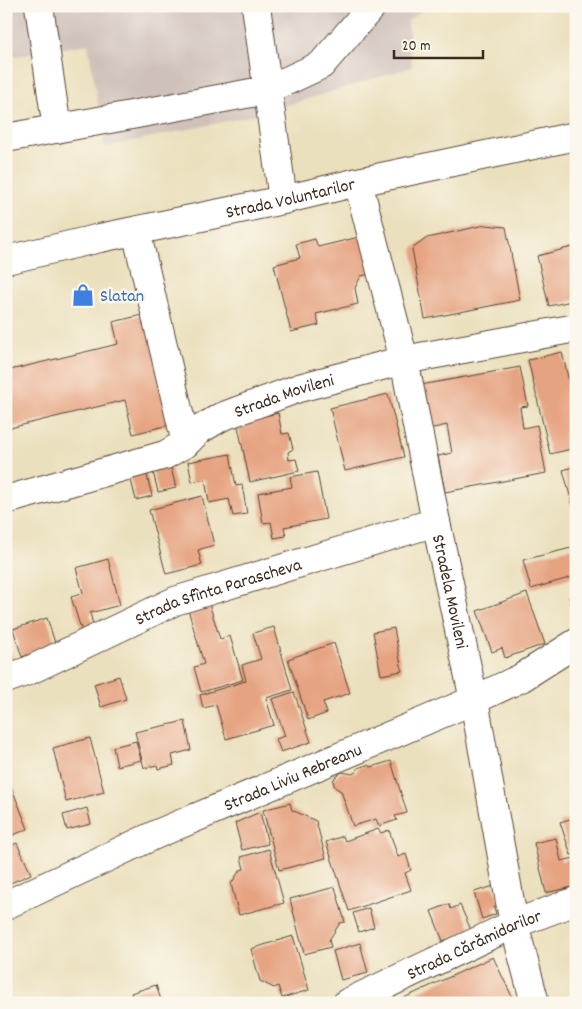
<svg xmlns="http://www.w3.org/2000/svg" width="582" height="1009" font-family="Dekko,sans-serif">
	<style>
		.industrial { fill: #cfc1ba }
		.building { fill: #e6a381 }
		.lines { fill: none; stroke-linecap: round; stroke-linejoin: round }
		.minor-casing { stroke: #554536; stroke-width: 30 }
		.major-casing { stroke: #554536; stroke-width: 30 }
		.minor { stroke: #fff; stroke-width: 28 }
		.major { stroke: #fff; stroke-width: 28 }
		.labels { text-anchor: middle; stroke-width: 5; stroke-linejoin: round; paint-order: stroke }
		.street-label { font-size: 18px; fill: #3b2a1e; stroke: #fbf7ec }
		.shop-label { font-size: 18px; fill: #366cbe; stroke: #fbf7ec; text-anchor: start }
	</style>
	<rect width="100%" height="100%" fill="#fbf7ec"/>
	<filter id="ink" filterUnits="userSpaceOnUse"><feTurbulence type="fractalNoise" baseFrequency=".02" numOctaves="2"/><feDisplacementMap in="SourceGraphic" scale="10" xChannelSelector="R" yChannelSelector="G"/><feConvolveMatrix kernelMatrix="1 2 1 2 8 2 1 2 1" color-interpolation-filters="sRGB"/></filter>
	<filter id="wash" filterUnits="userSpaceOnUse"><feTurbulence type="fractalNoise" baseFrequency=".0096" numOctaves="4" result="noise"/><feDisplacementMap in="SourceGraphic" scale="20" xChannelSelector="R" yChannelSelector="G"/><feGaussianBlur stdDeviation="1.12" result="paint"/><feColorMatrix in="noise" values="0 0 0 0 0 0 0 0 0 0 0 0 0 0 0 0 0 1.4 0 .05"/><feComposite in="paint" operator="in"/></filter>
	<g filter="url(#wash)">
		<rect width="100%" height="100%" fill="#ebe0bd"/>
		<path class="industrial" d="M6,6h422l-20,15 4,46 -157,48 -150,32 -17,-103 -82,14z"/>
		<g id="blocks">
			<path class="building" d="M485,225l21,2 14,73 -95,19 -13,-70 15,-11z
				M363,236l8,38 -10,2 -6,12 3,16 -42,10 3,11 -28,7 -17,-67 26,-7 -4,-14 19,-5 3,8z
				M576,246v54l-27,6 -12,-50z
				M146,314l27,110 -40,10 -8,-34 -119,29v-58l112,-27 -5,-22z
				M562,352l10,42 4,-1v55l-26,6 -22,-94z
				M520,367l8,39 -8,1 3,21 14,-3 9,48 -101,19 -7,-36 14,-3 -5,-28 -18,4 -8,-44z
				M388,394l16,63 -59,14 -15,-63z
				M278,413l4,21 7,-1 4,16 -5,3 1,8 7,-1 3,12 -49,11 -13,-60z
				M230,454l6,32 6,-1 5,29 -14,2 -4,-17 -20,4 -4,-24 -13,3 -4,-20z
				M170,464l6,24 -18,4 -6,-24z
				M576,466v48h-1l-12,-44z
				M146,472l6,24 -16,4 -6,-24z
				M317,472l9,47 -42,8 2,9 -12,2 -3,-16 -8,1 -5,-30 34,-6 -2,-10z
				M202,496l12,49 -16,5 4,15 -36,9 -17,-64z
				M571,548l5,18v10l-45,13 -8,-29z
				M108,559l12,46 -30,8 4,15 -12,4 -11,-35 12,-4 -7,-25z
				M527,593l18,51 -40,14 -3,-10 -10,4 -15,-41z
				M576,595v24l-1,1 -6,-23z
				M208,600l12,39 10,-3 13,44 -42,12 -7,-25 10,-3 -17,-58z
				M47,618l9,28 -34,11 -9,-28z
				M274,627l18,63 -26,8 8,27 -48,14 -10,-34 -13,3 -3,-13 46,-14 -4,-16 19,-6 -8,-26z
				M394,628l8,43 -21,4 -8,-43z
				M334,643l16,50 -27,9 4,11 -19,7 -20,-61z
				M9,649l5,12 -8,3v-14z
				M119,676l7,23 -25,8 -7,-23z
				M294,692l17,50 -30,10 -5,-13 9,-3 -13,-37z
				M185,721l6,29 -19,5 2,10 -16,4 -1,-4 -13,3 -9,-36z
				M90,738l14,54 -38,10 -13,-54z
				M136,741l5,19 -24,6 -4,-19z
				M391,761l16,52 -12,3 2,4 -18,6 -3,-7 -23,7 -12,-35 -5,-3 -2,-3 -1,-4 2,-4 7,-5 10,2 4,-2 2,-4 9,-3 4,2z
				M9,781l19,48 -22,9v-56z
				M290,803l2,7 24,11 10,37 -47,12 -16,-60z
				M87,808l4,16 -24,6 -4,-15z
				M260,812l8,32 -26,6 -7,-27z
				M576,817v37l-5,1 -11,-33z
				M378,829l3,4 8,-3 9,27 8,-3 5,16 -6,3 6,17 -62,21 -23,-69 17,-6 2,5z
				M556,838l5,23 14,-3 1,28 -30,7 -12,-50z
				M17,843l14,31 -25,11v-37z
				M269,849l15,54 -45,12 -8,-31 9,-14 4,-1 -3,-12z
				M494,886l6,18 -6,3 2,7 -14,5 -8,-27z
				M335,887l10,35 -5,1 -11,17 2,7 -27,7 -14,-55z
				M449,904l2,5 9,-4 11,25 -28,11 -12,-30z
				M369,908l5,19 -15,5 -6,-19z
				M293,936l16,54 -27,8 -4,-12 -4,2 -14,-7 -9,-32z
				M360,943l8,30 -27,7 -8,-29z
				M493,957l22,46h-122z
				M156,985l6,18h-28l-3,-10z"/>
		</g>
	</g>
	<g filter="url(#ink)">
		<use href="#blocks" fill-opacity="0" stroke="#554536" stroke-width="1"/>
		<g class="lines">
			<defs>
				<g id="minor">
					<path d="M39,6l18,123"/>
					<path d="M256,6l27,194"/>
					<path d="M6,138l261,-48 54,-25 51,-59"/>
					<path id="s1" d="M358,182l46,178 32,162 38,178 40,224 21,79"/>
					<path d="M136,231l50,212"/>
					<path id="s2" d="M6,500l159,-45 21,-12 13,-13 22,-13 78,-29 105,-28 172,-32"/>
					<path id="s3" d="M6,679l22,-8 147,-70 261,-79"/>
					<path id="s4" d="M6,905l151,-71 317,-134 47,-22 55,-35"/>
					<path id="s5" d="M347,1003l167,-79 62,-23"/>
				</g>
				<g id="major">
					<path id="s6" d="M6,260l94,-22 183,-38 75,-18 218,-46"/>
				</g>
			</defs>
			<use href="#minor" class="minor-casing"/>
			<use href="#major" class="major-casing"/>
			<use href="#minor" class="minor"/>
			<use href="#major" class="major"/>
		</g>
	</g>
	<defs>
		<symbol id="shop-bare" viewBox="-9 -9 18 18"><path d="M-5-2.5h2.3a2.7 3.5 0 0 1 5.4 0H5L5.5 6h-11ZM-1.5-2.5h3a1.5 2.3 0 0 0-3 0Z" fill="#3f7fe0" stroke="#fbf7ec" stroke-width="2.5" paint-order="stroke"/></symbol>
	</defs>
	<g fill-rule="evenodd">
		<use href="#shop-bare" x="67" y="279" width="32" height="32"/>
	</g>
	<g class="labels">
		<g class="street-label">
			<text dy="6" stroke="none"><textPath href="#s6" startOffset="291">Strada Voluntarilor</textPath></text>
			<text dy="6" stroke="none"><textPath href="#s2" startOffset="300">Strada Movileni</textPath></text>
			<text dy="6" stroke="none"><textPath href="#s3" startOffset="230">Strada Sfînta Parascheva</textPath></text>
			<text dy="6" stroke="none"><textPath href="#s1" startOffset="420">Stradela Movileni</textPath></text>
			<text dy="6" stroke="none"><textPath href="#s4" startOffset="314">Strada Liviu Rebreanu</textPath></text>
			<text dy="6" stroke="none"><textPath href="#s5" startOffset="140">Strada Cărămidarilor</textPath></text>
		</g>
		<g class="shop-label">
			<text x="100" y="301">Slatan</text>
		</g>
	</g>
	<rect width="582" height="1009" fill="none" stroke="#fbf7ec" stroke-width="25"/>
	<path d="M394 50v8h89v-8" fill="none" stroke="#3b2a1e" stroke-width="2.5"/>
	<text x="402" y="50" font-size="15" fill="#3b2a1e" stroke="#fbf7ec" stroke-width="4" paint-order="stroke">20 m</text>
</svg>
